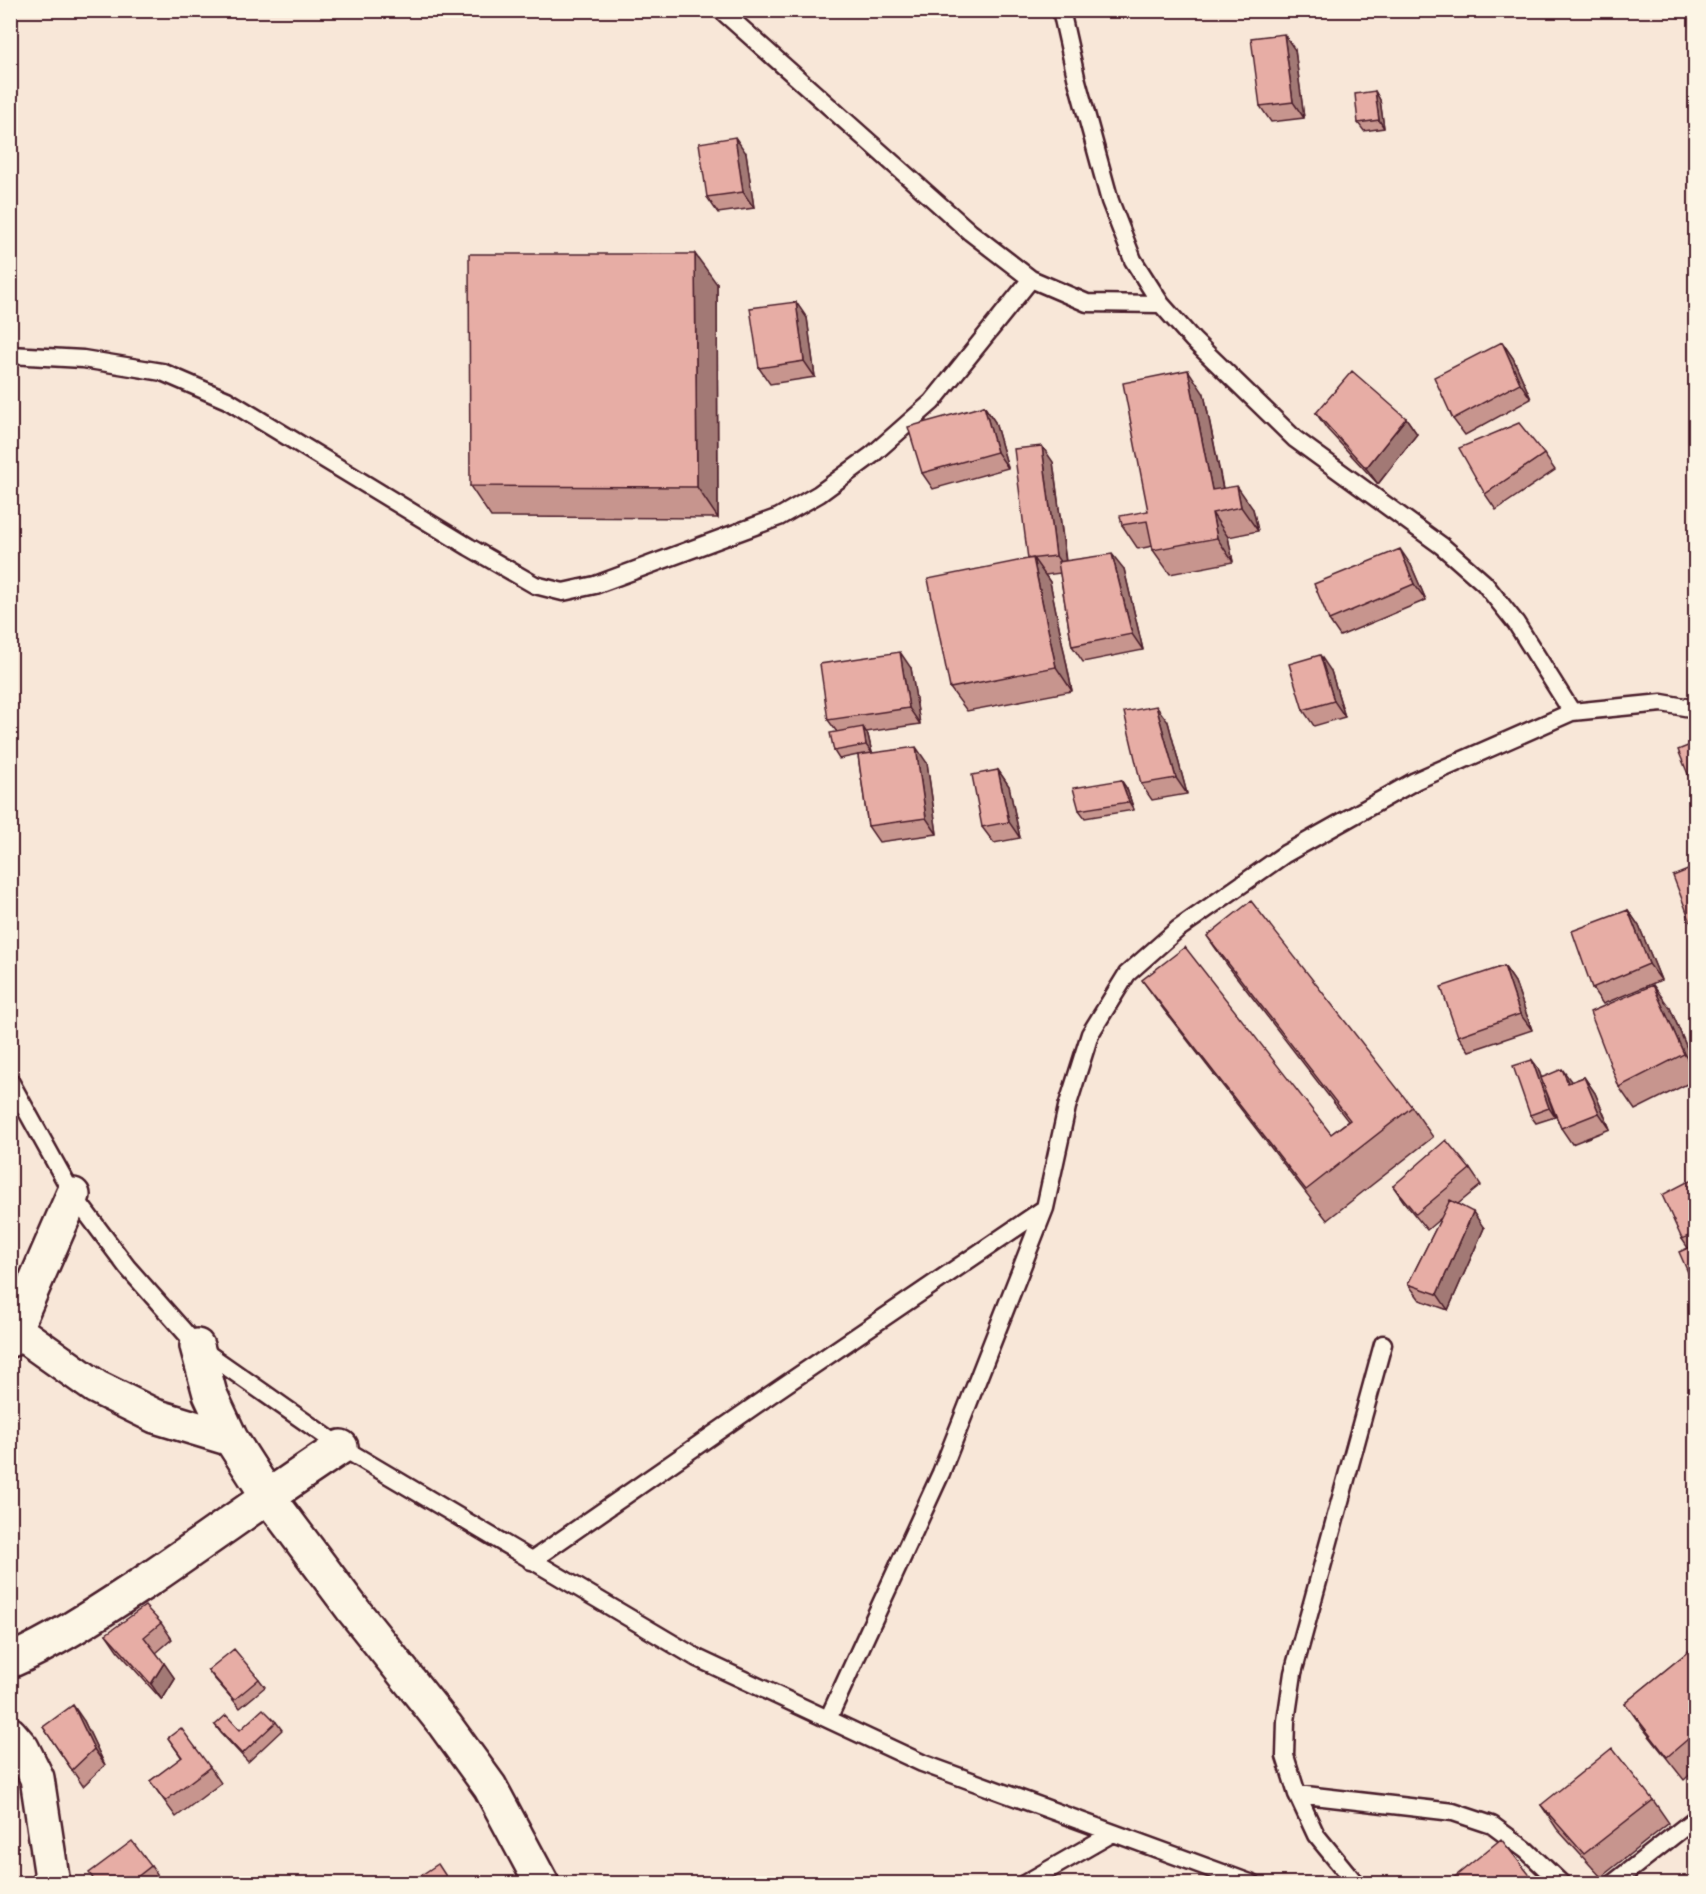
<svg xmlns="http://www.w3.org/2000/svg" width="1706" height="1894" font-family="'Gochi Hand',sans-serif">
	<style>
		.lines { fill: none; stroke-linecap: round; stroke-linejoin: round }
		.lane-casing { stroke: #4a1f2b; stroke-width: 21 }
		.street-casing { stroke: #4a1f2b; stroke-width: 38 }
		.lane { stroke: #fcf5e5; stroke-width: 16 }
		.street { stroke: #fcf5e5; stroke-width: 33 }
		.wall { fill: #c7958e; stroke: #4a1f2b; stroke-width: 1.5 }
		.shaded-wall { fill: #a27974; stroke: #4a1f2b; stroke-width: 1.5 }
		.building { fill: #e7ada5; stroke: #4a1f2b; stroke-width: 1.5 }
	</style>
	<rect width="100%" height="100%" fill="#f8e7d8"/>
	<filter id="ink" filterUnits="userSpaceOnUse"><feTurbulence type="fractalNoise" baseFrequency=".0167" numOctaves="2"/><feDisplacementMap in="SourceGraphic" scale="12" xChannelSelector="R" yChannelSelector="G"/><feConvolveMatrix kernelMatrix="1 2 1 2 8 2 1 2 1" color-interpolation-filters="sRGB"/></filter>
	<g filter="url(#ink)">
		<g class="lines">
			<defs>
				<path id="lane" d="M721,10l249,222 61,47 56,24 74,1
					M1061,10l15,67 34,124 23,59 28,44 32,36 102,99 147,107 42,37 32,40 56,89
					M10,355l73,4 79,13 65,28 242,147 66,38 28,7 32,-7 184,-68 40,-23 53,-39 60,-53 99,-123
					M10,1081l63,114 54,72 70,79 144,101 356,211 225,105 331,121
					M531,1561l239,-166 275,-187
					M828,1719l113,-246 104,-265 22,-101 23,-73 37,-60 51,-45 107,-75 130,-73 157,-69 90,-9 34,6
					M1297,1794l156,18 39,13 34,25 36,34
					M1024,1884l89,-51
					M1356,1884l-40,-49 -19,-41 -12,-38 1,-35 7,-48 90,-329
					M1612,1884l84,-66"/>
				<path id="street" d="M10,1326l86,61 59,29 76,23
					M10,1340l63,-145
					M197,1346l13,48 21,45 36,56 87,116 91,114 45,62 52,97
					M10,1661c48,-21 92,-51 135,-79 65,-44 129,-91 196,-135
					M10,1734l12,14 15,30 16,106"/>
			</defs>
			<use href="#lane" class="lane-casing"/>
			<use href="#street" class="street-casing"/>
			<use href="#lane" class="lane"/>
			<use href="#street" class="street"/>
		</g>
		<path class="wall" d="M1295,50l9,68 -33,4 -11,-16z
			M1375,91l5,9 4,28 -20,3 -6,-8z
			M746,153l8,55 -36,5 -11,-16z
			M717,284l1,234 -227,-1 -21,-31z
			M807,318l8,59 -45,7 -11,-16z
			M1502,342l11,16 18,41 -66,36 -12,-16z
			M1204,394l19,94 30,21 5,22 -30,6 5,25 -63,12 -17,-24v-4l-15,3 -16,-24 26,-14z
			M984,406l11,16 13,46 -75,21 -11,-16z
			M1316,413l90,5 11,16 -39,50 -51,-55z
			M1544,454l11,16 -59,40 -11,-16z
			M1053,462l13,99 58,8 19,81 -60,12 -11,-16 -12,-73 -15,2 5,7 22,109 -105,20 -17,-23 78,-129z
			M1411,565l15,35 -86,36 -11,-16z
			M911,668l9,56 -54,8 2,3 4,18 55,10 10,71 -58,8 -11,-16 -10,-71 -19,4 -5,-8 3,-19 -9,-12z
			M1331,671l14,46 -31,9 -11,-16z
			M1168,722l19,72 -35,6 -11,-16z
			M998,770l11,16 11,52 -26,5 -12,-16z
			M1121,780l6,9 7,21 -49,8 -6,-8z
			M1628,910l11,16 22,54 -58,24 -11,-16z
			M1207,936l205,171 21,30 -106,83 -163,-210 -22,-30 189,154 17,-13 -120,-155z
			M1504,966l11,16 17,48 -63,21 -11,-15z
			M1670,1008l25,59v13l-60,30 -16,-23z
			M1532,1060l6,8 3,9 30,5 13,-5 11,16 15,36 -38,15 -11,-16 -14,-34 8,23 -19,6 -6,-8z
			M1470,1169l11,16 -23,19 26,24 -36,82 -28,-10 -12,-16 33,-66 -14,12 -23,-28 -11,-16z
			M1695,1178v110l-7,-40 -6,-9z
			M161,1623l11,16 -16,14 19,26 -13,21 -45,-50 -11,-16z
			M1695,1646v124l-11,10 -42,-53 -17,-24z
			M208,1670l51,9 6,8 -25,21 -26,-30z
			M84,1721l21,44 -22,21 -40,-59z
			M276,1722l6,8 -34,32 -27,-29 -6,-8 25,5z
			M168,1738l42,29 11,16 -45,34 -26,-36 32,-23z
			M1653,1800l16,23 -68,54 -44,-48 -16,-24z
			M151,1866l11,16 -1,2h-64z"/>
		<path class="shaded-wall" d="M1284,34l11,16 9,68 -11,-16z
			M1375,91l5,9 4,28 -5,-8z
			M735,137l11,16 8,55 -11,-16z
			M695,254l22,30 1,234 -21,-31z
			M796,302l11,16 8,59 -11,-16z
			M1502,342l11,16 18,41 -11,-16z
			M1188,370l16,24 23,116 -15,-20z
			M984,406l11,16 13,46 -11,-16z
			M1406,418l11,16 -39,50 -12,-16z
			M1042,446l11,16 14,110 -11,-16z
			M1237,486l16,23 5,22 -17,-24z
			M1212,513l16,24 5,25 -16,-24z
			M1400,549l11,16 15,35 -12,-16z
			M1112,554l12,15 19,81 -11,-16z
			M1033,558l17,24 22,109 -16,-24z
			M900,652l11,16 9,56 -11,-16z
			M1320,655l11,16 14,46 -11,-16z
			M1156,706l12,16 19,72 -11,-16z
			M863,727l5,8 4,18 -6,-8z
			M916,747l11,16 10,71 -11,-16z
			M998,770l11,16 11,52 -11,-16z
			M1121,780l6,9 7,21 -5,-8z
			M1628,910l11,16 22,54 -12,-16z
			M1504,966l11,16 17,48 -12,-16z
			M1653,985l17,23 25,59v4l-11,-17z
			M1532,1060l6,8 17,49 -6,-9z
			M1562,1069l12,16 -6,-2z
			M1584,1077l11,16 15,36 -11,-16z
			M1473,1212l11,16 -36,82 -11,-16z
			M164,1663l11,16 -13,21 -11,-16z
			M73,1705l11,16 21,44 -11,-16z"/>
		<path class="building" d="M1284,34l9,68 -33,4 -9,-68z
			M1375,91l4,29 -21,3 -3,-29z
			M735,137l8,55 -36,5 -8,-54z
			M469,254h226l2,233 -227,-1z
			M796,302l8,59 -45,7 -9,-60z
			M1502,342l18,41 -67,36 -19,-42z
			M1188,370l24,120 25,-4 4,21 -29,6 5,25 -64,12 -6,-29 -25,4 -2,-9 28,-5 -25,-128z
			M1352,371l54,47 -40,50 -50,-55z
			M984,406l13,46 -75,21 -14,-46z
			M1519,423l25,31 -59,40 -26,-46z
			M1042,446l14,110 -28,3 -14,-110z
			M1400,549l14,35 -85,36 -15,-36z
			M1112,554l20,80 -60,12 -14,-84z
			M1033,558l23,109 -106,21 -22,-109z
			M900,652l9,56 -81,12 -8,-56z
			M1320,655l14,46 -31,9 -14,-46z
			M1156,706l20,72 -35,6 -17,-72z
			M863,727l3,18 -32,6 -4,-18z
			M1695,743v48l-17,-41z
			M916,747l10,71 -58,8 -10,-71z
			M998,770l11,52 -27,5 -10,-52z
			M1121,780l8,22 -50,8 -6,-22z
			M1695,867v66l-22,-57z
			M1251,901l161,206 -106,83 -164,-210 43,-33 146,187 19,-14 -143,-184z
			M1628,910l21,54 -57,24 -20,-57z
			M1504,966l16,48 -62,22 -17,-49z
			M1653,985l31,69 -65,33 -29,-75z
			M1695,1038v22l-7,-19z
			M1532,1060l17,48 -19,7 -17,-49z
			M1562,1069l6,14 16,-6 15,36 -38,15 -20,-50z
			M1446,1140l24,29 -54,45 -23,-28z
			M1695,1178v55l-13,6 -20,-44z
			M1450,1200l23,12 -36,82 -29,-10z
			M1695,1245v43l-16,-36z
			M145,1606l16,17 -17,14 20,26 -13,21 -45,-50z
			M1695,1646v87l-28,24 -42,-54z
			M234,1649l25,30 -25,21 -26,-30z
			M73,1705l21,44 -22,21 -29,-43z
			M263,1709l13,13 -34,32 -27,-29 11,-10 14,15z
			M181,1728l29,39 -45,34 -15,-20 32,-24 -14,-19z
			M1612,1748l41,52 -69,54 -43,-49z
			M1501,1839l35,44 -1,1h-89z
			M132,1841l19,25 -23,18h-31l-8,-11z
			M438,1864l13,20h-43z"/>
	</g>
	<rect width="1706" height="1894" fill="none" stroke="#fcf5e5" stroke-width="36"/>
	<rect x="18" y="18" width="1670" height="1858" fill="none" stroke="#4a1f2b" stroke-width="2" filter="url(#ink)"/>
</svg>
